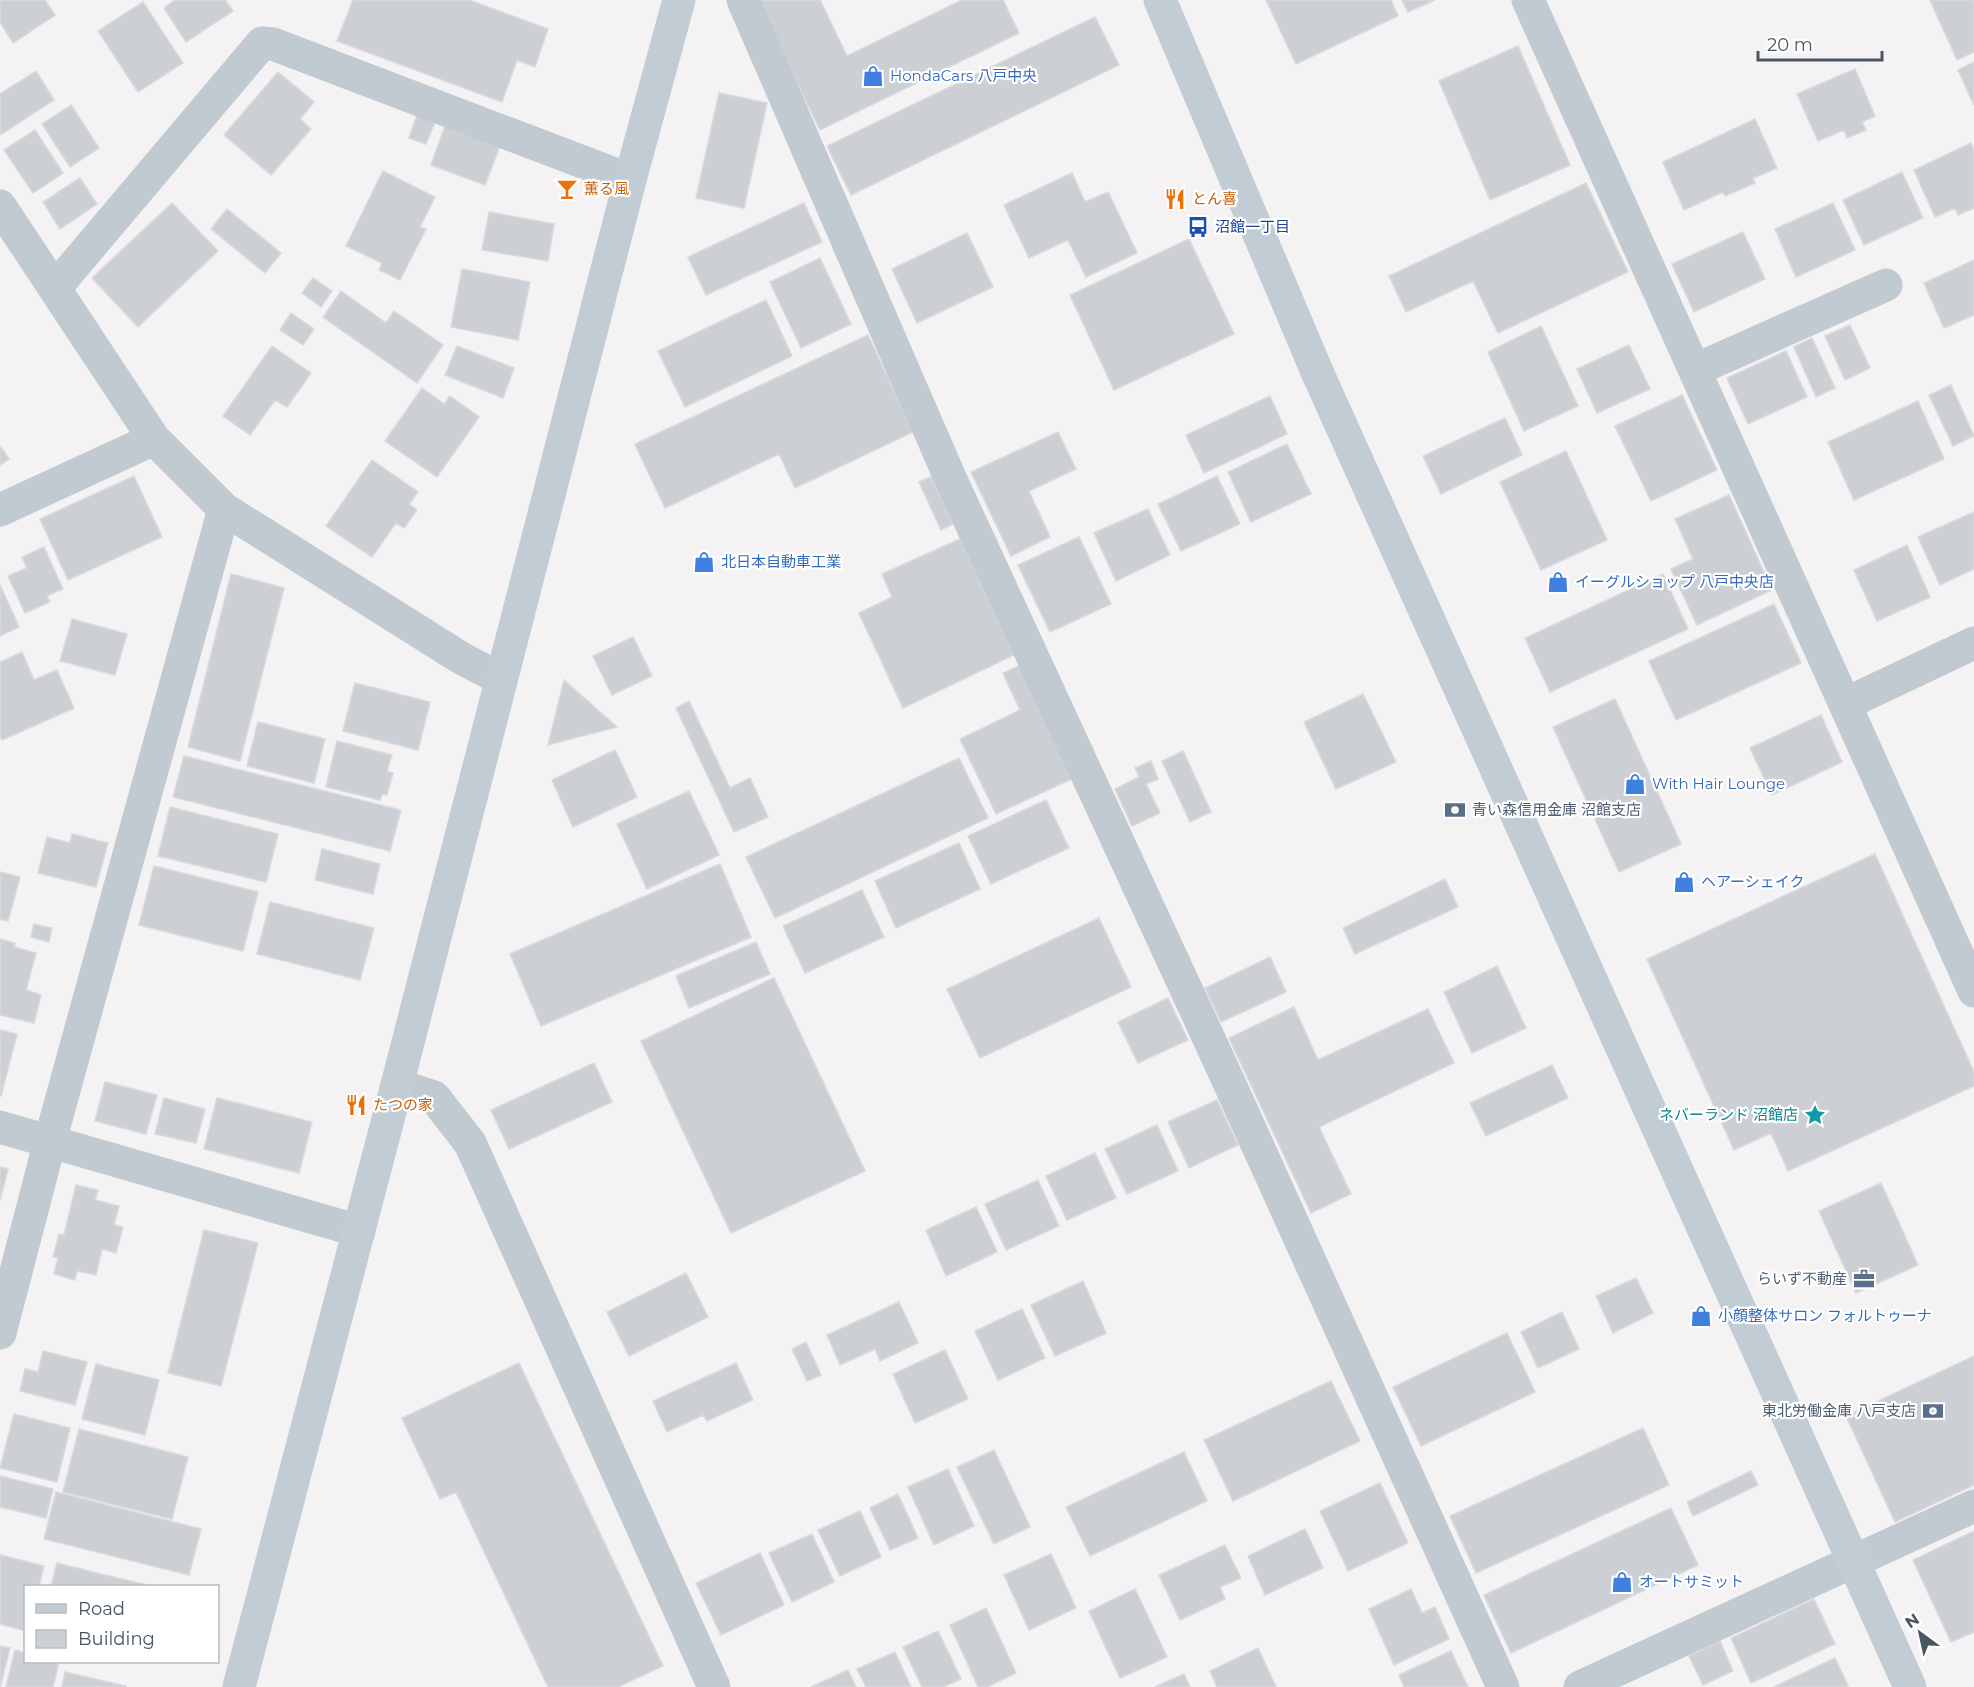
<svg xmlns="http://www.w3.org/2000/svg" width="1974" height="1687" font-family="Montserrat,'Noto Sans JP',sans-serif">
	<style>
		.building { fill: #ccd0d4; stroke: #d7d9dd; stroke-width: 1.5 }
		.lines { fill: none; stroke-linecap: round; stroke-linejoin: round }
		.street { stroke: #c1cad1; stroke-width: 33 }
		.secondary { stroke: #c1ccd5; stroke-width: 33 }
		.labels { text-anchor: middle; stroke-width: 4.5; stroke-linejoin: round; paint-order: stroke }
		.shop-label { font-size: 15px; fill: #366cbe; stroke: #fff; text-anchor: start }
		.food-label { font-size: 15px; fill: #c56008; stroke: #fff; text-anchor: start }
		.transit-label { font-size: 15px; fill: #164399; stroke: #fff; text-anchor: start }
		.service-label { font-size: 15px; fill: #4e5e75; stroke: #fff; text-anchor: end }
		.culture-label { font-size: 15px; fill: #0d838f; stroke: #fff; text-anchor: end }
	</style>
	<rect width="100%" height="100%" fill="#f4f2f3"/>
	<path class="building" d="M0,0h45l10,15 -42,28 -13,-21z
		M175,0h50l8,11 -47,31 -22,-34z
		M353,0h116l79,29 -13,38 -18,-7 -15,42 -165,-61z
		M756,0h64l27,56 115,-56h41l16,33 -199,97z
		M1266,0h125l7,16 -102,48z
		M1402,0h33l-27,12z
		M1930,0h44v52l-17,8z
		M143,2l40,61 -45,29 -40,-61z
		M1095,17l24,48 -268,130 -24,-49z
		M1518,46l52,119 -80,35 -51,-119z
		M1974,62v43l-16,-35z
		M1855,69l20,47 -13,6 4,8 -19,8 -3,-8 -26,11 -21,-47z
		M36,71l18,29 -54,35v-41z
		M278,72l36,30 -14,17 11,10 -40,46 -47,-40z
		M719,93l48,10 -23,105 -48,-10z
		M71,105l28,43 -29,19 -28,-43z
		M417,115l18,7 -9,22 -17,-6z
		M1755,119l22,49 -24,10 2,5 -30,13 -2,-4 -39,18 -21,-48z
		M445,126l55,20 -15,39 -54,-20z
		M35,130l28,43 -30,20 -29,-43z
		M1971,143l3,7v58l-16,7 -3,-7 -20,9 -21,-47z
		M383,171l52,26 -15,30 6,2 -26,51 -21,-10 3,-7 -36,-17z
		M1902,172l21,46 -59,27 -21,-45z
		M1072,173l13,29 23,-10 29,61 -51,24 -18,-37 -39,18 -25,-53z
		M80,178l17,26 -37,25 -17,-27z
		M1586,183l42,89 -130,61 -25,-52 -67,31 -17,-36z
		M172,203l46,48 -80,76 -46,-49z
		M804,203l18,39 -116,53 -18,-38z
		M1833,203l22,47 -59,27 -21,-48z
		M227,209l54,44 -16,20 -54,-44z
		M489,212l65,12 -6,37 -66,-11z
		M1743,232l22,47 -71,33 -22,-48z
		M967,233l26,54 -76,36 -25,-54z
		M1189,239l45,95 -120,56 -44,-95z
		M820,258l31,66 -50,24 -31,-66z
		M1974,260v55l-30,13 -20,-45z
		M462,269l68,13 -12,58 -67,-13z
		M313,278l19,13 -11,16 -19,-14z
		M341,291l45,32 8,-12 49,34 -26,38 -94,-66z
		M766,300l26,56 -107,51 -27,-56z
		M291,313l23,16 -11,16 -23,-15z
		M1850,325l20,43 -25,12 -20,-44z
		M1541,326l37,80 -54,25 -36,-79z
		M868,335l45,97 -118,56 -16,-34 -114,54 -30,-64z
		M1812,338l23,50 -19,9 -22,-50z
		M1629,345l21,44 -53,24 -20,-44z
		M272,346l39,27 -24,34 -12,-7 -25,35 -27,-19z
		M457,346l57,22 -11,30 -58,-23z
		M1786,351l21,46 -59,27 -21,-46z
		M1951,385l23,51 -21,10 -24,-51z
		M422,388l22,16 6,-8 29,21 -42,60 -52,-36z
		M1682,395l35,75 -66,31 -36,-75z
		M1270,396l17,38 -83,39 -18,-38z
		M1918,401l26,58 -90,41 -26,-58z
		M1505,418l17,37 -81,39 -18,-38z
		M1058,432l18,37 -47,22 21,46 -39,19 -40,-84z
		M1287,444l24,50 -60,28 -23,-50z
		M0,446l9,13 -9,6z
		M1566,451l41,89 -66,30 -41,-88z
		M372,460l46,32 -9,12 8,6 -13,18 -8,-5 -24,34 -46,-31z
		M134,476l28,61 -94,43 -28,-61z
		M1217,476l23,48 -59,27 -23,-47z
		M931,477l22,47 -12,6 -22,-48z
		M1729,495l43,95 -75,35 -26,-56 22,-10 -18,-40z
		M1148,509l22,46 -54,26 -22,-48z
		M1974,512v57l-34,16 -22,-48z
		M1079,537l32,67 -61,28 -32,-67z
		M960,539l54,116 -111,53 -44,-95 33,-16 -10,-23z
		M1907,545l23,52 -53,24 -23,-51z
		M44,547l19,42 -16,7 3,6 -25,11 -17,-37 19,-8 -5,-11z
		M231,574l53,14 -44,173 -52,-14z
		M1663,574l25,55 -138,63 -25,-54z
		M0,585l19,42 -19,9z
		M1774,604l27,59 -125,57 -27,-59z
		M72,619l55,15 -12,41 -55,-14z
		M633,637l19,39 -40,19 -19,-39z
		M22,652l12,28 23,-10 17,38 -72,32 -2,-4v-74z
		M1023,664l53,113 -80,37 -36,-75 60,-29 -17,-37z
		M564,680l53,47 -69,18z
		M355,683l75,19 -12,48 -75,-19z
		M1363,694l33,68 -60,27 -32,-67z
		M1615,699l66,145 -62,28 -66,-145z
		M689,701l41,87 20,-10 18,39 -34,15 -58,-124z
		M1821,715l21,47 -70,33 -22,-47z
		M258,722l67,17 -11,44 -67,-17z
		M337,741l55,14 -5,16 6,2 -6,22 -5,-1 -2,6 -54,-13z
		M615,750l22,47 -64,30 -21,-47z
		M1183,751l28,61 -21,10 -28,-61z
		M184,756l217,54 -11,41 -217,-54z
		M959,758l29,60 -213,100 -29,-61z
		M1151,761l7,18 -12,5 14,29 -28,13 -17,-37 24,-12 -4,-9z
		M689,791l30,64 -72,34 -30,-65z
		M1046,800l23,48 -78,36 -23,-48z
		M170,807l108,27 -12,48 -108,-26z
		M72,834l36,9 -12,44 -58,-14 9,-36 23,6z
		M959,843l21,46 -84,39 -21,-47z
		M322,849l58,15 -7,30 -58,-14z
		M1875,854l99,218v14l-186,85 -17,-38 -37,17 -87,-191z
		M720,864l31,73 -210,89 -31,-72z
		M154,866l104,26 -15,59 -104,-26z
		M0,872l20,5 -12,44 -8,-2z
		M1445,879l13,28 -103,47 -12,-26z
		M862,890l22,47 -79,36 -22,-47z
		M270,902l104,26 -14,52 -103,-26z
		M1099,918l32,69 -151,71 -33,-69z
		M34,924l18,4 -3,14 -18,-5z
		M0,939l15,4 -1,4 22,6 -10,37 15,5 -7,28 -34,-8z
		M756,942l14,32 -81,34 -13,-32z
		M1270,957l16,35 -65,30 -16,-34z
		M1497,966l29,62 -54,25 -28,-61z
		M774,978l91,193 -134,62 -90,-192z
		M1168,998l20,42 -50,23 -20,-41z
		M1294,1007l24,53 110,-51 26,54 -135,64 32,67 -40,19 -82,-175z
		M0,1030l17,4 -16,62h-1z
		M594,1063l18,39 -103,47 -18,-39z
		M1552,1065l16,33 -82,38 -16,-33z
		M105,1082l52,13 -11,39 -51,-13z
		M164,1098l41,11 -9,34 -41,-9z
		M217,1098l95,24 -13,51 -95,-24z
		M1217,1100l21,45 -49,23 -21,-46z
		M1157,1125l21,46 -51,23 -22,-45z
		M1095,1153l21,45 -49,22 -21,-44z
		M0,1167l8,2 -8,31z
		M1038,1180l21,46 -53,24 -21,-46z
		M1881,1183l37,82 -62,28 -37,-82z
		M76,1185l22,5 -3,10 24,6 -5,19 9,2 -7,26 -14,-4 -6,26 -19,-4 -2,9 -21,-6 4,-16 -5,-1 6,-23 5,1z
		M976,1207l21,45 -51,24 -20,-46z
		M204,1230l54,13 -37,143 -53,-13z
		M686,1273l22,44 -79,39 -22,-44z
		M1636,1278l17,35 -40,20 -17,-37z
		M1083,1281l23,52 -51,23 -24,-51z
		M899,1302l19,41 -38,18 -5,-12 -35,16 -13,-30z
		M1022,1309l23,49 -47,22 -23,-49z
		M1562,1312l17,37 -41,19 -17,-36z
		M1507,1333l28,59 -114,54 -28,-59z
		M806,1342l15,33 -14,6 -15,-32z
		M945,1350l23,49 -53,24 -22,-49z
		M43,1351l44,11 -12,43 -55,-14 5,-22 13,3z
		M1974,1356v129l-79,37 -49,-106z
		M519,1363l144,303 -45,21h-70l-92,-195 -16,7 -38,-81z
		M736,1363l17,37 -46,21 -4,-6 -36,17 -14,-31z
		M96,1364l63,16 -14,55 -63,-16z
		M1331,1381l29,60 -127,60 -29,-61z
		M14,1414l56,14 -13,54 -57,-14z
		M1643,1428l26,57 -193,88 -26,-57z
		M79,1429l109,28 -16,62 -109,-27z
		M994,1450l36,77 -36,17 -37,-77z
		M1184,1452l23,49 -117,55 -24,-49z
		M948,1469l26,57 -40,19 -26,-58z
		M1751,1471l7,14 -65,31 -6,-14z
		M0,1476l53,13 -7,29 -46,-11z
		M1380,1483l28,60 -60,28 -28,-60z
		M56,1492l145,37 -12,46 -145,-36z
		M898,1494l20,44 -28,12 -20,-42z
		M1671,1508l27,57 -187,88 -27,-58z
		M860,1511l21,46 -41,19 -22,-46z
		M1305,1529l18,39 -58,27 -17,-39z
		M1974,1531v101l-23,10 -38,-82z
		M812,1534l22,48 -42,20 -23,-49z
		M1225,1545l16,33 -21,9 5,12 -45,21 -21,-45z
		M760,1553l24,52 -63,30 -25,-52z
		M1051,1554l25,54 -47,22 -25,-55z
		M0,1555l44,11 -5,20h-13v45l-26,-7z
		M57,1563l60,15 35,8h-101z
		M1135,1589l32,68 -47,21 -31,-67z
		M1411,1589l11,24 13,-6 14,32 -55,26 -25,-56z
		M1814,1599l21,45 -84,39 -20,-45z
		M986,1608l30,65 -29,14h-9l-28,-62z
		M938,1631l23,48 -18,8h-21l-19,-40z
		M1720,1641l13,30 -30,14 -14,-29z
		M0,1646l10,2 -10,39z
		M1258,1648l18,39h-59l-7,-16z
		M15,1650l11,3v9h33l-6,25h-47z
		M1451,1651l17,36h-64l-5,-12z
		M895,1652l16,35h-45l-9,-18z
		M1835,1658l13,28 -2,1h-72z
		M848,1670l8,17h-45z
		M65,1672l61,14v1h-64z
		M1184,1674l6,13h-35z"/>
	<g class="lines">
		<path class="street" d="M743,0l208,480 271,587 281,620
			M1528,0l446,991
			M0,206l154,233 70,70 237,149 40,21
			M55,288l207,-245 11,1 357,136
			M1695,370l191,-85
			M0,510l154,-71
			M1845,704l129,-61
			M397,1085l37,12 36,46 244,544
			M0,1127l359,104
			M0,1333l50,-192 174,-632
			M1580,1687l394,-181"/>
		<path class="secondary" d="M1160,0l158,374 592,1313
			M239,1687l158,-602 233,-905 49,-180"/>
	</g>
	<defs>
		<symbol id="shop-bare" viewBox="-9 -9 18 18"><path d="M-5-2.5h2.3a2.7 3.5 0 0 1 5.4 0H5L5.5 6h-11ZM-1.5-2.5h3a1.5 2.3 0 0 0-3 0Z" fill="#3f7fe0" stroke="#fff" stroke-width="2.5" paint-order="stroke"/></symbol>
		<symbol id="bar-bare" viewBox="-9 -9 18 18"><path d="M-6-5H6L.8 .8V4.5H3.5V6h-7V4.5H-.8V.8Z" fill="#e8710a" stroke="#fff" stroke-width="2.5" paint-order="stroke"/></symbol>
		<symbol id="restaurant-bare" viewBox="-9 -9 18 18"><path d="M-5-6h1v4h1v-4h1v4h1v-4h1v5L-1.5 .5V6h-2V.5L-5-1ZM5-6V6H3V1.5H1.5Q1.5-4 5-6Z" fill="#e8710a" stroke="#fff" stroke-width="2.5" paint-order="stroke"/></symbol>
		<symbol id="bus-bare" viewBox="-9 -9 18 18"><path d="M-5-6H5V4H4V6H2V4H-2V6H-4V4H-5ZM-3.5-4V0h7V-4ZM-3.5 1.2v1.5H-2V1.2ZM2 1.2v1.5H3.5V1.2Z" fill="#1a4fb4" stroke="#fff" stroke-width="2.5" paint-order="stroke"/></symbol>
		<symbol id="bank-bare" viewBox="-9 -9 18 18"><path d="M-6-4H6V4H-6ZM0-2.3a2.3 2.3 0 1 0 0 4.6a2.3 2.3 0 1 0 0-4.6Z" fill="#5c6f8a" stroke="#fff" stroke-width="2.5" paint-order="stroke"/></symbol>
		<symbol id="sight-bare" viewBox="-9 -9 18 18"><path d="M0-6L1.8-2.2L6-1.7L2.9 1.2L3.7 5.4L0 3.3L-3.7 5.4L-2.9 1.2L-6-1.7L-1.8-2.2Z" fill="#0f9aa8" stroke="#fff" stroke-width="2.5" paint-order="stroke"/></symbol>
		<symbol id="office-bare" viewBox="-9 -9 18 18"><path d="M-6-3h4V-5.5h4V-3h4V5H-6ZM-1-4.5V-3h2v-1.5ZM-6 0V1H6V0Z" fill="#5c6f8a" stroke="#fff" stroke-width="2.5" paint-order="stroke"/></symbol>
	</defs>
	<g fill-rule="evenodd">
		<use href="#shop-bare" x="858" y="61" width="30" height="30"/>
		<use href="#bar-bare" x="552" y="174" width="30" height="30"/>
		<use href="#restaurant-bare" x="1160" y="184" width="30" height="30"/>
		<use href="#bus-bare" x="1183" y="212" width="30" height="30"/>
		<use href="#shop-bare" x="689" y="547" width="30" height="30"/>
		<use href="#shop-bare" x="1543" y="567" width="30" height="30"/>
		<use href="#shop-bare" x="1620" y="769" width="30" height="30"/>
		<use href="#bank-bare" x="1440" y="795" width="30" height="30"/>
		<use href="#shop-bare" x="1669" y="867" width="30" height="30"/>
		<use href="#restaurant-bare" x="341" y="1090" width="30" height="30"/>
		<use href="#sight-bare" x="1800" y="1100" width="30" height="30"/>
		<use href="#office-bare" x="1849" y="1264" width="30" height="30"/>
		<use href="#shop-bare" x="1686" y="1301" width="30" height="30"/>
		<use href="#bank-bare" x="1918" y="1396" width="30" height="30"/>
		<use href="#shop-bare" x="1607" y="1567" width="30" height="30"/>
	</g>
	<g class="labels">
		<g class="shop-label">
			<text x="890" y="81">HondaCars 八戸中央</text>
			<text x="721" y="567">北日本自動車工業</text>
			<text x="1575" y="587">イーグルショップ 八戸中央店</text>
			<text x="1652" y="789">With Hair Lounge</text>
			<text x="1701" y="887">ヘアーシェイク</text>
			<text x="1718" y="1321">小顔整体サロン フォルトゥーナ</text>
			<text x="1639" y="1587">オートサミット</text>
		</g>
		<g class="food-label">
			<text x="584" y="194">薫る風</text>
			<text x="1192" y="204">とん喜</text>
			<text x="373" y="1110">たつの家</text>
		</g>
		<g class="transit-label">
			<text x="1215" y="232">沼館一丁目</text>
		</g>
		<g class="service-label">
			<text x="1472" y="815" text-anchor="start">青い森信用金庫 沼館支店</text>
			<text x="1847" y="1284">らいず不動産</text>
			<text x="1916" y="1416">東北労働金庫 八戸支店</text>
		</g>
		<g class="culture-label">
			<text x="1798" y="1120">ネバーランド 沼館店</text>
		</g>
	</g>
	<rect x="24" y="1585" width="195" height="78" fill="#ffffff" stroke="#b7bcbf" stroke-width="1.5"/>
	<rect x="36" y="1604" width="30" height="9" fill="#c1ccd5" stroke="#b7bcbf" stroke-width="1.5"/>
	<text x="78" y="1615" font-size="18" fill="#4a5760">Road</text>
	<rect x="36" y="1630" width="30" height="18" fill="#ccd0d4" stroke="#b7bcbf" stroke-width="1.5"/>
	<text x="78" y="1645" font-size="18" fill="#4a5760">Building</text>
	<g transform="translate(1920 1633) rotate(327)" stroke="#ffffff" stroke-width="4.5" paint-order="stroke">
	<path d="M0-4.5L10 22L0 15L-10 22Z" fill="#4a5760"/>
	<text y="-9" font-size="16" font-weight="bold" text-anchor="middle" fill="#4a5760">N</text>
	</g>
	<path d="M1758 51v9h124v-9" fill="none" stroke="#4a5760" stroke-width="3"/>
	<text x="1767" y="51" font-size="18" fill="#4a5760" stroke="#ffffff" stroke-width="4.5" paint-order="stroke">20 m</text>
</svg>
